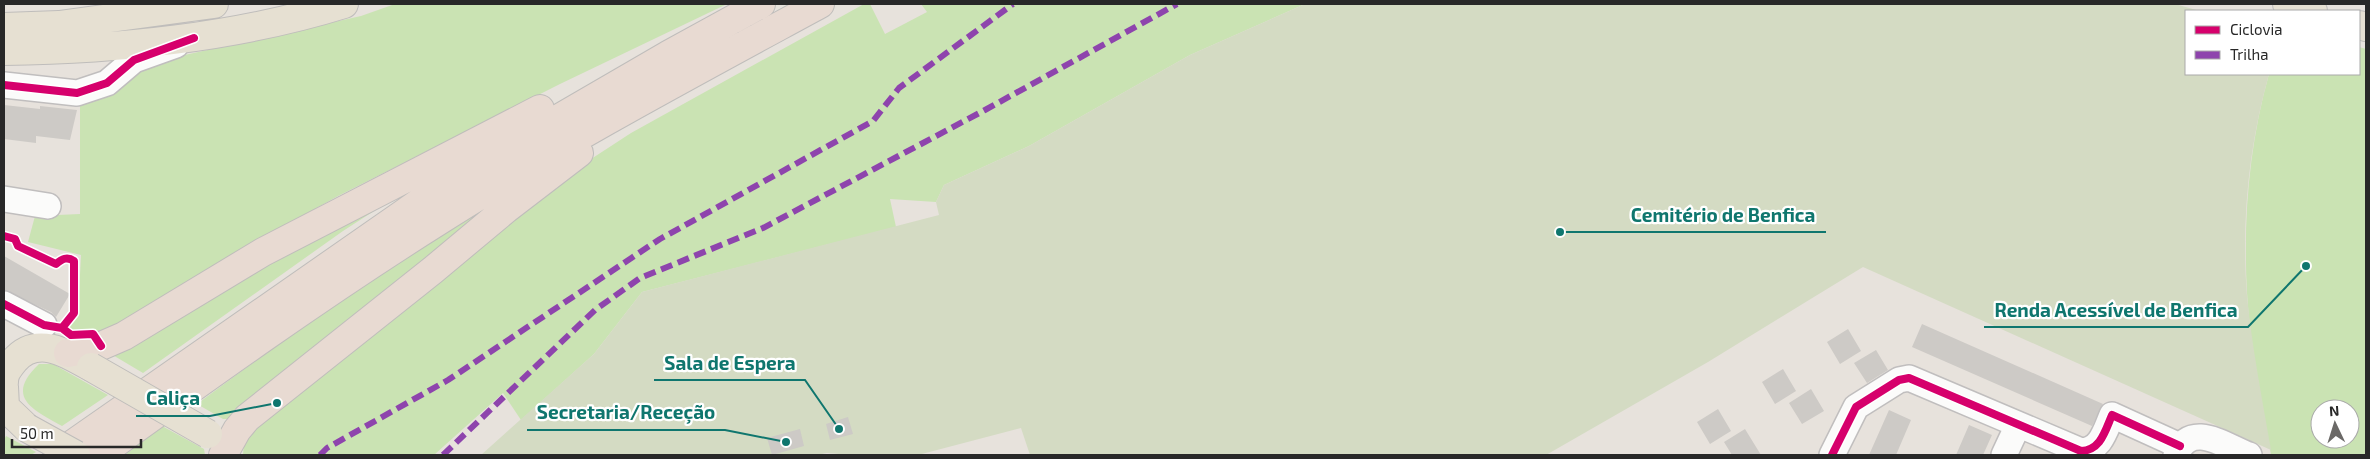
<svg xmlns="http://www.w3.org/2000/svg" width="2370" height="459" font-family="'Exo 2',sans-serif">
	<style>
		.green { fill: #cae3b3; fill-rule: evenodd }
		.cemetery { fill: #d4dbc3 }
		.building { fill: #cdcac6 }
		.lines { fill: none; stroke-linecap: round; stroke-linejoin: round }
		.minor-casing { stroke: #c0bebe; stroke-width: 28 }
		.major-casing { stroke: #bfbdbb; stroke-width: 30 }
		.highway-casing { stroke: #bfbdbb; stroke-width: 30 }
		.minor { stroke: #fbfbfa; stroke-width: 25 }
		.major { stroke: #e6e0d2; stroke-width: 28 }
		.highway { stroke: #e8dad2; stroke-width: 28 }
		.major-bridge-casing { stroke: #bfbdbb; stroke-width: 30; stroke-linecap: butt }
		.major-bridge { stroke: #e6e0d2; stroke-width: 28 }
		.quiet { stroke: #8e44ad; stroke-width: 6; stroke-dasharray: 12 6; stroke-linecap: butt }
		.cycleway-casing { stroke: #fff; stroke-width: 11 }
		.cycleway { stroke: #d6006c; stroke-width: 8 }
		.leader { fill: none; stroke: #0f766e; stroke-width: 2 }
		.callout-dot { fill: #0f766e; stroke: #fff; stroke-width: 2 }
		.callout-label { font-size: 19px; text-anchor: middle; font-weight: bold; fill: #0f766e; stroke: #fff; stroke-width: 4.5; stroke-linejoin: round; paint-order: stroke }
	</style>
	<rect width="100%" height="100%" fill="#e7e2dc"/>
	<path class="green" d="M395,4h332l-167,80 -222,112 -115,64 -116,72 -31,1 -8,-7 10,-12 3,-59 -53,-13 7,-26 45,-2v-112l17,-2 16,-5 31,-31 217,-48z
		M864,4h6l15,30 42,-22 -6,-8h384l-115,51 -161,91 -85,39 -8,17 -46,-3 6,28 -254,65 -48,62 -73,66 -18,-27 -69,62h-191l1,-13 9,-13 332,-266 46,-30z
		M2359,47l7,2v406h-95c-9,-53 -21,-108 -24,-162 -4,-74 2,-148 22,-219h90zM2320,409h30v30h-30z
		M422,180l-79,51 -200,142 -32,-19 171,-103z
		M490,200l5,1 -266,218h-6l-26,-15 91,-67z
		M39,364h14l55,31 -46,31c-29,-16 -58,-29 -23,-62z
		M162,426l42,23 1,6h-80z
		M6,436l30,16 -5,3h-27v-15z"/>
	<path class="cemetery" d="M1305,4h870l25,7h-14v63h83c-20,71 -28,147 -22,222 5,51 15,102 24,154l-408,-183 -155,95 -162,93h-516l-9,-27 -103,27h-68l-23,-2 -10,2h-336l113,-101 48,-62 297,-77 -3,-13 8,-17 85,-39 161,-91z"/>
	<path class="building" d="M4,105l36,4v-3l37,4 -7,30 -34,-4v7l-32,-4z
		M4,256l66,38 -14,23 -5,-5 -47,-22z
		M1922,324l181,80 -11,22 -180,-79z
		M1848,329l13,22 -21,13 -13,-22z
		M1876,350l12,20 -21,13 -13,-20z
		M1783,369l13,22 -21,13 -13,-22z
		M1811,389l13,22 -22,13 -13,-21z
		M1718,409l13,22 -21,13 -13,-22z
		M1889,410l22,10 -15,35h-27z
		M848,417l5,17 -23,6 -4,-16z
		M1969,425l23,10 -9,20h-27z
		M800,429l4,17 -32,9 -5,-17z
		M1745,429l16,26h-29l-8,-13z"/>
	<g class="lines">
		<defs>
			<path id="minor" d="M4,85l73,8 30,-10 27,-23 42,-15
				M4,199l44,7
				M4,304l40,21
				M1832,455l24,-48 43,-27 10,-2 172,73c20,-1 24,-20 31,-36l68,31
				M2004,455l14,-30
				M2176,455c15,-35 47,-10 73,0"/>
			<path id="major" d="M2287,4l26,7
				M2359,25l7,2
				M4,27l55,-2 155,-21
				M4,51c115,-2 230,-13 340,-47
				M4,382c0,-9 4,-13 10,-21 22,-26 51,-9 75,5
				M4,387l1,20 22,21"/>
			<path id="highway" d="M68,353l33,-7 23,-10 139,-84 277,-143
				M57,455l389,-271 222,-129 93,-51
				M99,455c111,-80 222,-160 338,-233 124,-79 254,-148 383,-218
				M223,455l14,-25 10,-12 186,-148 73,-61 73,-56"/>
		</defs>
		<use href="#minor" class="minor-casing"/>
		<use href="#major" class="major-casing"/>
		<use href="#highway" class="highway-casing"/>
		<use href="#minor" class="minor"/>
		<use href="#major" class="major"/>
		<use href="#highway" class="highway"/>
		<defs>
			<path id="major-bridge" d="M91,367l117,67
				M27,428l49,27"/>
		</defs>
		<use href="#major-bridge" class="major-bridge-casing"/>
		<use href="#major-bridge" class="major-bridge"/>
		<path class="quiet" d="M320,455l7,-7 121,-68 212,-141 213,-118 26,-33 114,-84
			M443,455l152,-145 45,-32 123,-50 222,-118 192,-106"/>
		<defs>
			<path id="cycleway" d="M4,85l73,8 30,-10 27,-23 60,-22
				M4,236l11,3 3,7 38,18c6,-5 11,-8 18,-3v52l-12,15 9,7 22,-1 8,12
				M4,304l40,21 18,3
				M1832,455l24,-48 43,-27 10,-2 172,73c20,-1 24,-20 31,-36l68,31"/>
		</defs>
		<use href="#cycleway" class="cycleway-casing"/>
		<use href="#cycleway" class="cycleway"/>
	</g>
	<path class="leader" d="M1560 232L1621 232H1826M2306 266L2248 327H1984M839 429L805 380H654M277 403L210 416H136M786 442L725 430H527"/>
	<g class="callout-dot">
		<circle cx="1560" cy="232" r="5"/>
		<circle cx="2306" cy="266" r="5"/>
		<circle cx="839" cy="429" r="5"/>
		<circle cx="277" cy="403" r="5"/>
		<circle cx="786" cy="442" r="5"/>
	</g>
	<g class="callout-label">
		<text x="1723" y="222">Cemitério de Benfica</text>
		<text x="2116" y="317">Renda Acessível de Benfica</text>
		<text x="730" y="370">Sala de Espera</text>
		<text x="173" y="405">Caliça</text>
		<text x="626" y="419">Secretaria/Receção</text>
	</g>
	<rect width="2370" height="459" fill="none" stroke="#282828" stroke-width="10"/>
	<rect x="2185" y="10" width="175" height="65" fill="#ffffff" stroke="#a9a9a9"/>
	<rect x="2195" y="26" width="25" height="8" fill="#d6006c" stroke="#a9a9a9"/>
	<text x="2230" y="35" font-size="15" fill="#282828">Ciclovia</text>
	<rect x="2195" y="51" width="25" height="8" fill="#8e44ad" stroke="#a9a9a9"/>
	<text x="2230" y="60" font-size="15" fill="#282828">Trilha</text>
	<g transform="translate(2335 424) rotate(356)"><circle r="24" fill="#ffffff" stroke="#a9a9a9"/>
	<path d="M0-4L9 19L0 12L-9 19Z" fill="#6b6967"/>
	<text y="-8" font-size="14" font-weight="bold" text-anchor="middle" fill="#282828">N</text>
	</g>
	<path d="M12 439v8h129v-8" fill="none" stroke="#282828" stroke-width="2.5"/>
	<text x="20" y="439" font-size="15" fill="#282828" stroke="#ffffff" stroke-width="4" paint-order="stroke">50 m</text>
</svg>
